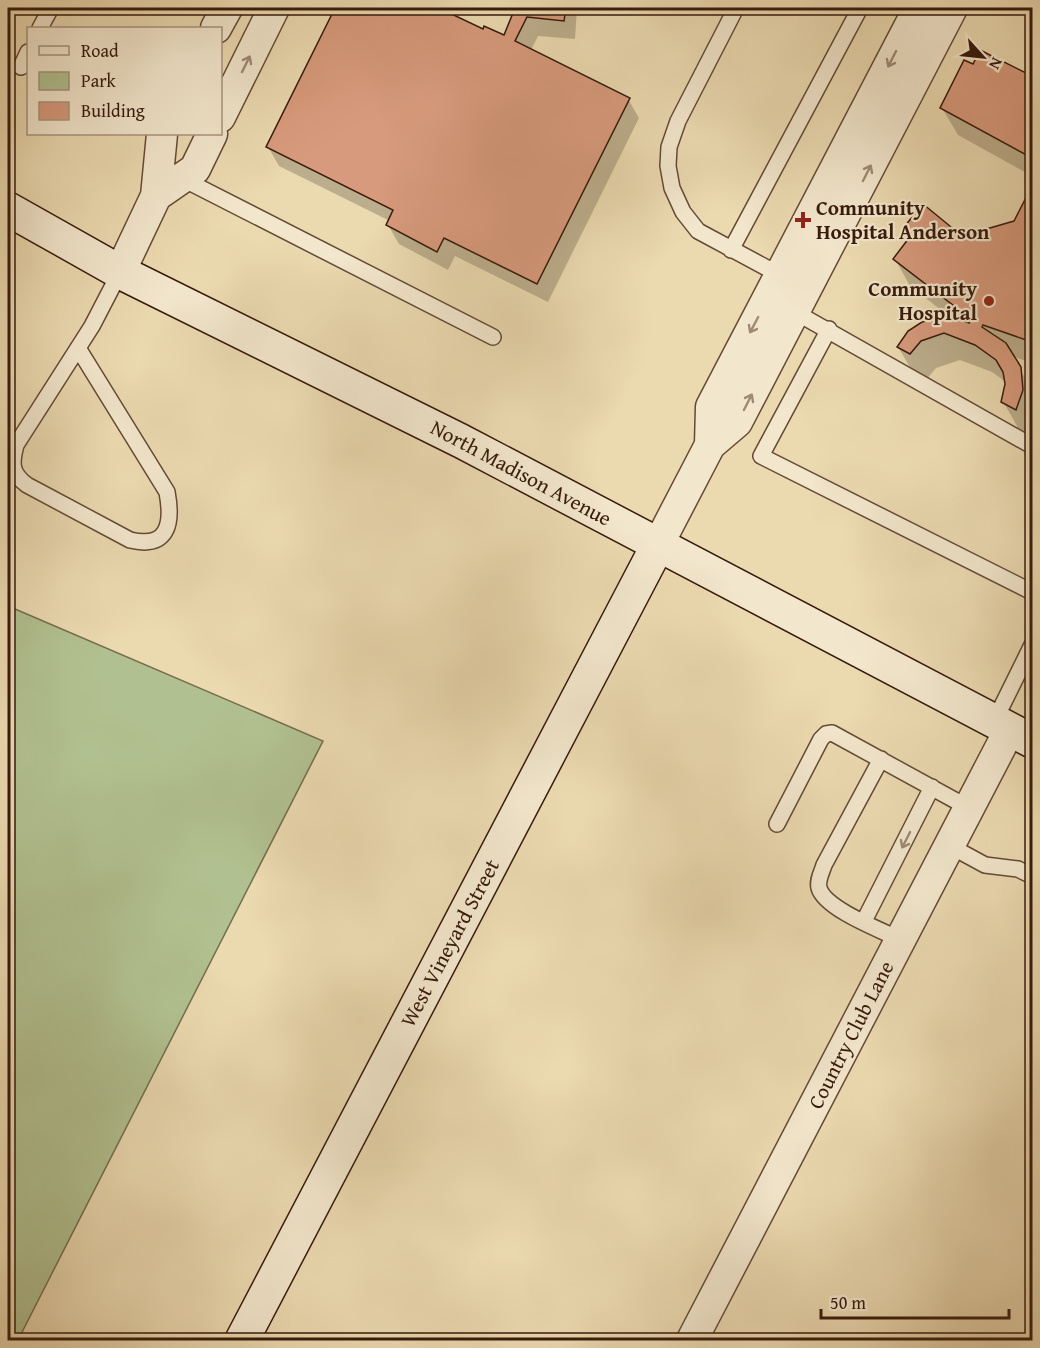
<svg xmlns="http://www.w3.org/2000/svg" width="1040" height="1348" font-family="'Gentium Book Plus',serif">
	<style>
		.green { fill: #b1c090; stroke: #746d4e; stroke-width: 1.5 }
		.shadow { fill: #0003 }
		.building { fill: #d79a7c; stroke: #371a0c; stroke-width: 1.5 }
		.lines { fill: none; stroke-linecap: round; stroke-linejoin: round }
		.lane-casing { stroke: #644a35; stroke-width: 18 }
		.street-casing { stroke: #644a35; stroke-width: 33 }
		.secondary-casing { stroke: #371a0c; stroke-width: 36 }
		.lane { stroke: #f2e6cc; stroke-width: 15 }
		.street { stroke: #f2e6cc; stroke-width: 30 }
		.secondary { stroke: #f2e6cc; stroke-width: 33 }
		.oneway { stroke: #9e8a76 }
		.poi-dot { fill: #8f2418; stroke: #f2e6cc; stroke-width: 2 }
		.labels { text-anchor: middle; stroke-width: 4.5; stroke-linejoin: round; paint-order: stroke }
		.poi-label { font-size: 21px; font-weight: bold; fill: #371a0c; stroke: #f2e6cc; text-anchor: start }
		.street-label { font-size: 21px; fill: #371a0c; stroke: #f2e6cc }
	</style>
	<rect width="100%" height="100%" fill="#ebd9b0"/>
	<filter id="stains"><feTurbulence type="fractalNoise" baseFrequency=".00333" numOctaves="4"/><feColorMatrix values="0 0 0 0 .2 0 0 0 0 .09 0 0 0 0 .02 0 0 0 .5 -.17"/></filter>
	<radialGradient id="worn" r=".72"><stop offset=".6" stop-color="#630" stop-opacity="0"/><stop offset="1" stop-color="#630" stop-opacity=".3"/></radialGradient>
	<path class="green" d="M8,606l315,135 -305,599h-10z"/>
	<path class="shadow" d="M337,8h99l47,23 22,6 11,-22 1,-7h60l-2,31 -37,-3 -7,14 97,49 11,19 -91,184 -93,-46 -7,14 -49,-26 -11,-19 2,-4 -111,-55 -11,-19z
		M980,52l52,26v98l-74,-41 -16,-27 32,-42z
		M1032,189v174l-20,-7 20,34v45l-14,-7 -15,-27 3,-19 -14,-10 -32,-12 -24,8 -10,12 -12,-6 -16,-27 56,-27 -44,-34 -15,-27 17,-21 -7,-11 57,11 53,-16z"/>
	<path class="building" d="M335,8h104l44,21 1,-3 20,9 11,-27h51l-2,13 -37,-4 -12,24 115,57 -93,186 -93,-46 -7,14 -51,-27 7,-15 -127,-63z
		M980,50l52,26v82l-92,-50 24,-48 9,4z
		M1032,186v156l-49,-17 -1,2 24,16 15,24 2,23 -7,20 -15,-8 4,-18 -2,-12 -7,-12 -21,-15 -31,-12 -23,8 -11,13 -13,-7 11,-16 14,-9 21,-5 17,2 9,4 2,-4 -78,-60 19,-25 -8,-7 19,-23 39,32 52,-15z"/>
	<g class="lines">
		<defs>
			<path id="lane" d="M736,8l-58,113 -9,26 -1,19 4,22 11,24 15,19 82,44 1,4
				M40,28l11,-20
				M21,67l7,-15
				M181,178l312,159
				M731,250l129,-242
				M792,307l3,5 237,134
				M829,329l-68,127 271,136
				M78,348l89,144c6,32 1,57 -37,48l-103,-55c-16,-12 -16,-21 -11,-40l76,-119 28,-54
				M994,722l38,-77
				M881,759l-57,106c-2,7 -7,15 -5,23 6,21 62,42 82,52
				M777,824l44,-85 5,-5 6,-1 137,75
				M950,846l35,19 33,4 14,7
				M864,921l68,-134"/>
			<path id="street" d="M216,28l11,-20
				M220,117l54,-109
				M156,196l39,-27 17,-35
				M120,272l36,-76 6,-62
				M710,445l1,-38 208,-399
				M658,545l52,-100 27,-23 215,-414
				M692,1340l318,-611"/>
			<path id="secondary" d="M8,209l112,63 341,169 571,300
				M242,1340l416,-795"/>
		</defs>
		<use href="#lane" class="lane-casing"/>
		<use href="#street" class="street-casing"/>
		<use href="#secondary" class="secondary-casing"/>
		<use href="#lane" class="lane"/>
		<use href="#street" class="street"/>
		<use href="#secondary" class="secondary"/>
	</g>
	<defs><path id="oneway-shaft" d="M-6 0H5M1.5-3L5.5 0L1.5 3" fill="none" stroke-width="1.6" stroke-linecap="round" stroke-linejoin="round" transform="scale(1.5)"/></defs>
	<g class="oneway">
		<use href="#oneway-shaft" transform="translate(892 59) rotate(117)"/>
		<use href="#oneway-shaft" transform="translate(246 64) rotate(-64)"/>
		<use href="#oneway-shaft" transform="translate(867 173) rotate(-63)"/>
		<use href="#oneway-shaft" transform="translate(754 325) rotate(118)"/>
		<use href="#oneway-shaft" transform="translate(748 402) rotate(-63)"/>
		<use href="#oneway-shaft" transform="translate(906 840) rotate(117)"/>
	</g>
	<g class="poi-dot">
		<path d="M800 211h6v6h6v6h-6v6h-6v-6h-6v-6h6z"/>
		<circle cx="989" cy="301" r="6"/>
	</g>
	<g class="labels">
		<g class="poi-label">
			<text x="816" y="215">Community<tspan x="816" dy="24">Hospital Anderson</tspan></text>
			<text x="977" y="296" text-anchor="end">Community<tspan x="977" dy="24">Hospital</tspan></text>
		</g>
		<g class="street-label">
			<text transform="translate(521 473) rotate(28)" y="7">North Madison Avenue</text>
			<text transform="translate(450 943) rotate(-62)" y="7">West Vineyard Street</text>
			<text transform="translate(851 1035) rotate(-63)" y="7">Country Club Lane</text>
		</g>
	</g>
	<rect width="1040" height="1348" fill="none" stroke="#ebd9b0" stroke-width="30"/>
	<rect x="9" y="9" width="1022" height="1330" fill="none" stroke="#371a0c" stroke-width="3"/>
	<rect x="15" y="15" width="1010" height="1318" fill="none" stroke="#371a0c" stroke-width="1.5"/>
	<rect x="27" y="27" width="195" height="108" fill="#f2e6cc" stroke="#a7947f" stroke-width="1.5"/>
	<rect x="39" y="46" width="30" height="9" fill="#f2e6cc" stroke="#a7947f" stroke-width="1.5"/>
	<text x="81" y="57" font-size="18" fill="#371a0c">Road</text>
	<rect x="39" y="72" width="30" height="18" fill="#b1c090" stroke="#a7947f" stroke-width="1.5"/>
	<text x="81" y="87" font-size="18" fill="#371a0c">Park</text>
	<rect x="39" y="102" width="30" height="18" fill="#d79a7c" stroke="#a7947f" stroke-width="1.5"/>
	<text x="81" y="117" font-size="18" fill="#371a0c">Building</text>
	<g transform="translate(983 57) rotate(117)" stroke="#f2e6cc" stroke-width="4.5" paint-order="stroke">
	<path d="M0-4.5L10 22L0 15L-10 22Z" fill="#371a0c"/>
	<text y="-9" font-size="16" font-weight="bold" text-anchor="middle" fill="#371a0c">N</text>
	</g>
	<path d="M821 1309v9h188v-9" fill="none" stroke="#371a0c" stroke-width="3"/>
	<text x="830" y="1309" font-size="18" fill="#371a0c" stroke="#f2e6cc" stroke-width="4.5" paint-order="stroke">50 m</text>
	<rect width="100%" height="100%" filter="url(#stains)"/>
	<rect width="100%" height="100%" fill="url(#worn)"/>
</svg>
